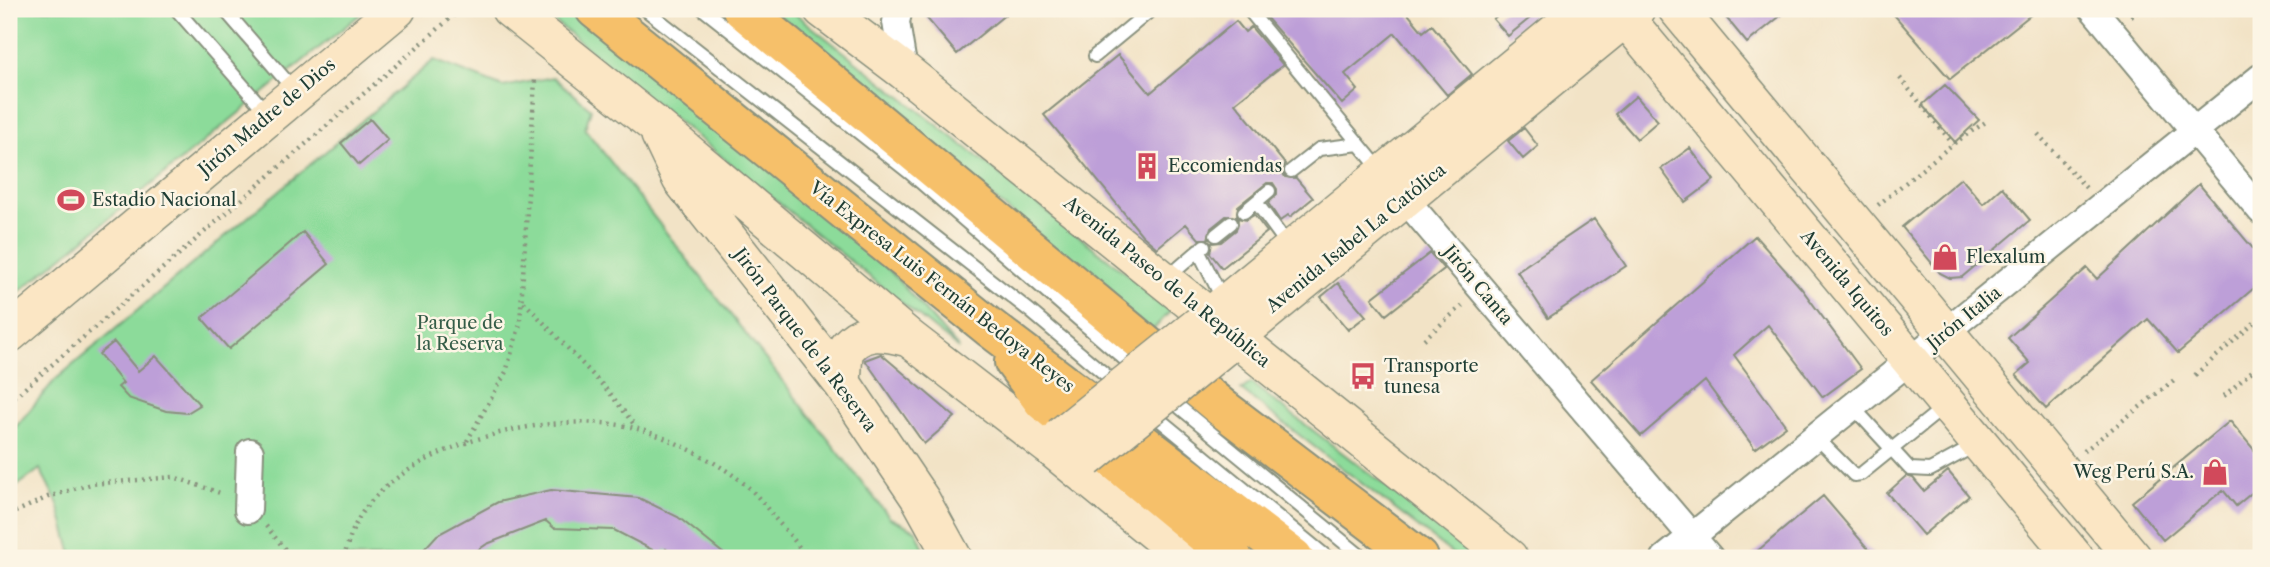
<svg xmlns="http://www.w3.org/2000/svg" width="2270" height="567" font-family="'Libre Caslon Text',serif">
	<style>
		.green { fill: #8cdb9a; stroke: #568c67; stroke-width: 2 }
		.building { fill: #bd9fd8 }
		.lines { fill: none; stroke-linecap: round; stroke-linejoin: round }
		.lane-casing { stroke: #88907d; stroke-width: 16 }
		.street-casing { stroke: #88907d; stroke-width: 30 }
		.secondary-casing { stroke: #88907d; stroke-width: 40 }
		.highway-casing { stroke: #88907d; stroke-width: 42 }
		.path { stroke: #88907d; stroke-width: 4.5; stroke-dasharray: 2 5; stroke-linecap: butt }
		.lane { stroke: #fff; stroke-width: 12 }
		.street { stroke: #fff; stroke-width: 26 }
		.secondary { stroke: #fbe6c4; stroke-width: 37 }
		.highway { stroke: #f6c06b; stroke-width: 38 }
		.secondary-bridge-casing { stroke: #88907d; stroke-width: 40; stroke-linecap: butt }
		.secondary-bridge { stroke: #fbe6c4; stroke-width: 37 }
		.labels { text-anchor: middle; stroke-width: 5; stroke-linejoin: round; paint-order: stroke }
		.street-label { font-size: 18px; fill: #1f3d34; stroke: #fcf5e5 }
		.poi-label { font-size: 18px; fill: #1f3d34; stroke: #fcf5e5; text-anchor: start }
		.park-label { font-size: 18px; fill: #355d48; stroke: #fcf5e5 }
	</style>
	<rect width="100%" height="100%" fill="#fcf5e5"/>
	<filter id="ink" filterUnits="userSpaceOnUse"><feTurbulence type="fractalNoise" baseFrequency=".0143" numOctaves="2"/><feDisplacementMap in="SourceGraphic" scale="14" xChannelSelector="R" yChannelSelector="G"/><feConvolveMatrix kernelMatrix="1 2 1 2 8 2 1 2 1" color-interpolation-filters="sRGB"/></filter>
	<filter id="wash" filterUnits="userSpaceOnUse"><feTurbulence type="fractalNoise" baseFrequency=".00686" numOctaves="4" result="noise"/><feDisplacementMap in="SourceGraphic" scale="28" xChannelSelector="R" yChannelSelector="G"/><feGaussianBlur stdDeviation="1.57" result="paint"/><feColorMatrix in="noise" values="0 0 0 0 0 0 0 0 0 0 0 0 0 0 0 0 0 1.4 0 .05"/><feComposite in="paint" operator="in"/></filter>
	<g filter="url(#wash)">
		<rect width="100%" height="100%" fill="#f2e3c6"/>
		<path class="green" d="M9,9h358l-358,291z
			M539,9h35l287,229 98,111z
			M772,9h17l383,300 -21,23z
			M434,60l69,27 50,-10 38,32 -6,20 305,389 26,12 12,28h-855l-15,-54 -18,-35 -31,23v-55l4,-7 42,-50z
			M1251,383l229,175h-22l-217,-168z"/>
		<g id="blocks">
			<path class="building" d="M919,9h93l-55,45z
				M1273,9h131l19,23 9,-7 40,49 -25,21 -52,-62 -50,41 13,16 -16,14 -77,-88z
				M1506,9h35l-33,27 -15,-17z
				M1719,9h70l-42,34z
				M1889,9h149l-88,70z
				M1236,21l9,11 6,-5 32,38 -48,38 50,61 -3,8 3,5 11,1 17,20 -23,19 -2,-2 -8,6 -12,-18 9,-8v-6l-4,-6h-6l-29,23 -1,11 -11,-1 -15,12 -3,11h-9l-13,-15 -29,24 -15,-13 -98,-120 74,-60 32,38z
				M1945,85l34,35 -24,22 -33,-37z
				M1636,96l22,25 -21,18 -22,-25z
				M370,119l18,21 -29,25 -18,-22z
				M1524,128l14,18 -15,13 -15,-18z
				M1690,148l24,32 -29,22 -24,-33z
				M1961,178l22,26 19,-17 28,33 -68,57 -12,1 -10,-5 -38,-46z
				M2199,184l62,74v24l-83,71 -30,-34 -102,90 -30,-34 14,-12 -22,-25 79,-70 10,11z
				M1254,215l13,17 -45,36 -12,-15 2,-10 9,-1 15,-12 2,-12 8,2z
				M1594,219l32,47 -78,52 -31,-47z
				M303,232l26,32 -100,85 -27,-31z
				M1755,236l46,52 60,81 -38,28 -55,-72 -34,30 52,71 -31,23 -50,-68 -64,55 -50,-56z
				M1430,253l14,16 -58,46 -14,-17z
				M1338,283l28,33 -18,14 -27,-33z
				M114,342l24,29 18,-15 44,49 -13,8 -21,-2 -38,-13 -10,-11 5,-4 -24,-29z
				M881,354l74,63 -31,27 -59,-84z
				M2230,421l31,37v27l-25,21 -13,-16 -60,50 -31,-38z
				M1948,471l21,25 -46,39 -36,-42 19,-17 7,2 11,13z
				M551,490l88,8 39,19 51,41h-52l-11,-9 -4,6 -48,-25 -60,-2 -8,-7 -59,23 -21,14h-50l21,-23 61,-33z
				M1823,496l53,62h-127z"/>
		</g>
	</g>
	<g filter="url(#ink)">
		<use href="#blocks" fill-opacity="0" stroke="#88907d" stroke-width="2"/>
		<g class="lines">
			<defs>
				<path id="lane" d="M176,9l91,104
					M224,9l71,82
					M645,9l385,302 89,75
					M703,9l207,164 227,197
					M1248,9l134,163
					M1095,56l57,-47
					M1291,171l28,-22 40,-5
					M1256,202l33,45
					M1244,212l25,-21
					M1216,235l15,-12
					M1198,250l25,50
					M1167,278l37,-32
					M1166,396l197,162
					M1853,407l57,62 20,1 46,-25
					M1149,411l179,147
					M1816,437l38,38 7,-1 83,-67"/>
				<path id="street" d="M899,9l-3,13 8,49
					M2093,9l168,202
					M1394,186l316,372
					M248,510l2,-58
					M1665,558l596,-481"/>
				<path id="secondary" d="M510,9l145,116 254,213 140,108 137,112
					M822,9l82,62 605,487
					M1618,9l457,549
					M1677,9l456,549
					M660,135l21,44 161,204 79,117 32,58
					M1203,322l381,-313
					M9,334l388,-325
					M1225,346l411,-337
					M842,383l2,-31c17,-26 40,-20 65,-14"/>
				<path id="highway" d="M595,9l394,318 305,231
					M742,9l480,399 197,150
					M1014,362l29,39 190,157"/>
			</defs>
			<use href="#lane" class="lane-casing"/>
			<use href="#street" class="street-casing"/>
			<use href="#secondary" class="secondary-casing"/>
			<use href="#highway" class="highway-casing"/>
			<path class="path" d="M2131,17l10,-8
				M1900,78l53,66
				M2038,134l48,54
				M1878,205l75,-61 34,-23
				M524,302l85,90 27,35
				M1424,339l39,-34
				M2195,375l66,-58
				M2224,396l37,-33
				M9,402l452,-393
				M2257,413l4,-3
				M467,441l39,-69 14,-48 15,-244
				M2084,451l90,-71
				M9,515l39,-18 43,-13 83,-7 49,17
				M266,526l26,32
				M344,558c4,-17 10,-34 20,-48 50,-69 195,-103 274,-81 31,8 87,36 111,59 9,8 17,19 24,28 11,13 26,27 32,42"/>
			<use href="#lane" class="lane"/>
			<use href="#street" class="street"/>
			<use href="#secondary" class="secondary"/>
			<use href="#highway" class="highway"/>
			<defs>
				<path id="secondary-bridge" d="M1061,436l142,-114
					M1086,459l139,-113"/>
			</defs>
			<use href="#secondary-bridge" class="secondary-bridge-casing"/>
			<use href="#secondary-bridge" class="secondary-bridge"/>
		</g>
	</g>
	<defs>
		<symbol id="building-bare" viewBox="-9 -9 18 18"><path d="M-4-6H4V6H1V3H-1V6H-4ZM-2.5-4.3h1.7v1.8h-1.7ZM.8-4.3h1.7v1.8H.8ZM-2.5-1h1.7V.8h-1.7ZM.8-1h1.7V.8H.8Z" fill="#d1495b" stroke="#fcf5e5" stroke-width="2.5" paint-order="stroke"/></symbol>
		<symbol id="stadium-bare" viewBox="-9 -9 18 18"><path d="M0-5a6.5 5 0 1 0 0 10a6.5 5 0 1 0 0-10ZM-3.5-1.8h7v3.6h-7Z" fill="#d1495b" stroke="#fcf5e5" stroke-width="2.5" paint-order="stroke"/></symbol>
		<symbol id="shop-bare" viewBox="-9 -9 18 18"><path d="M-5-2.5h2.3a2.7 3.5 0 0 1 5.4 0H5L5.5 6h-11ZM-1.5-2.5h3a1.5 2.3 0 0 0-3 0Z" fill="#d1495b" stroke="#fcf5e5" stroke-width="2.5" paint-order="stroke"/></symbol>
		<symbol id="bus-bare" viewBox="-9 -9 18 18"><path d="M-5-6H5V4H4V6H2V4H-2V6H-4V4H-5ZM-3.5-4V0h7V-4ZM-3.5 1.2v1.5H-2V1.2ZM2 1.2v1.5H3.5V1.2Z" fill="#d1495b" stroke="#fcf5e5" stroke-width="2.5" paint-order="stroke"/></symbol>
	</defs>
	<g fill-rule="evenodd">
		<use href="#building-bare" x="1128" y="147" width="38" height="38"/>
		<use href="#stadium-bare" x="52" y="181" width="38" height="38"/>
		<use href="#shop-bare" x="1926" y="238" width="38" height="38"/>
		<use href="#bus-bare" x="1344" y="357" width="38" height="38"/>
		<use href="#shop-bare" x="2196" y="453" width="38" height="38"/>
	</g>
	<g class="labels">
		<g class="street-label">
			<text transform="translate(267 117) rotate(-40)" y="6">Jirón Madre de Dios</text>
			<text transform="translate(1356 238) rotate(-39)" y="6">Avenida Isabel La Católica</text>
			<text transform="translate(1167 282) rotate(39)" y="6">Avenida Paseo de la República</text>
			<text transform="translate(1847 283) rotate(50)" y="6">Avenida Iquitos</text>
			<text transform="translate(1478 285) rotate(50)" y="6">Jirón Canta</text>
			<text transform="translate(942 287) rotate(38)" y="6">Vía Expresa Luis Fernán Bedoya Reyes</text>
			<text transform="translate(1964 318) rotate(-39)" y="6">Jirón Italia</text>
			<text transform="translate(805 340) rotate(53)" y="6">Jirón Parque de la Reserva</text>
		</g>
		<g class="poi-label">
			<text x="1168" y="172">Eccomiendas</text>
			<text x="92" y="206">Estadio Nacional</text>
			<text x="1966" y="263">Flexalum</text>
			<text x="1384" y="372">Transporte<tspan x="1384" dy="21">tunesa</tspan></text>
			<text x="2194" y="478" text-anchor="end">Weg Perú S.A.</text>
		</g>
		<g class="park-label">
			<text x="460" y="329">Parque de<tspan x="460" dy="21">la Reserva</tspan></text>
		</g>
	</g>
	<rect width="2270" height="567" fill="none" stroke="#fcf5e5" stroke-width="35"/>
</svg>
